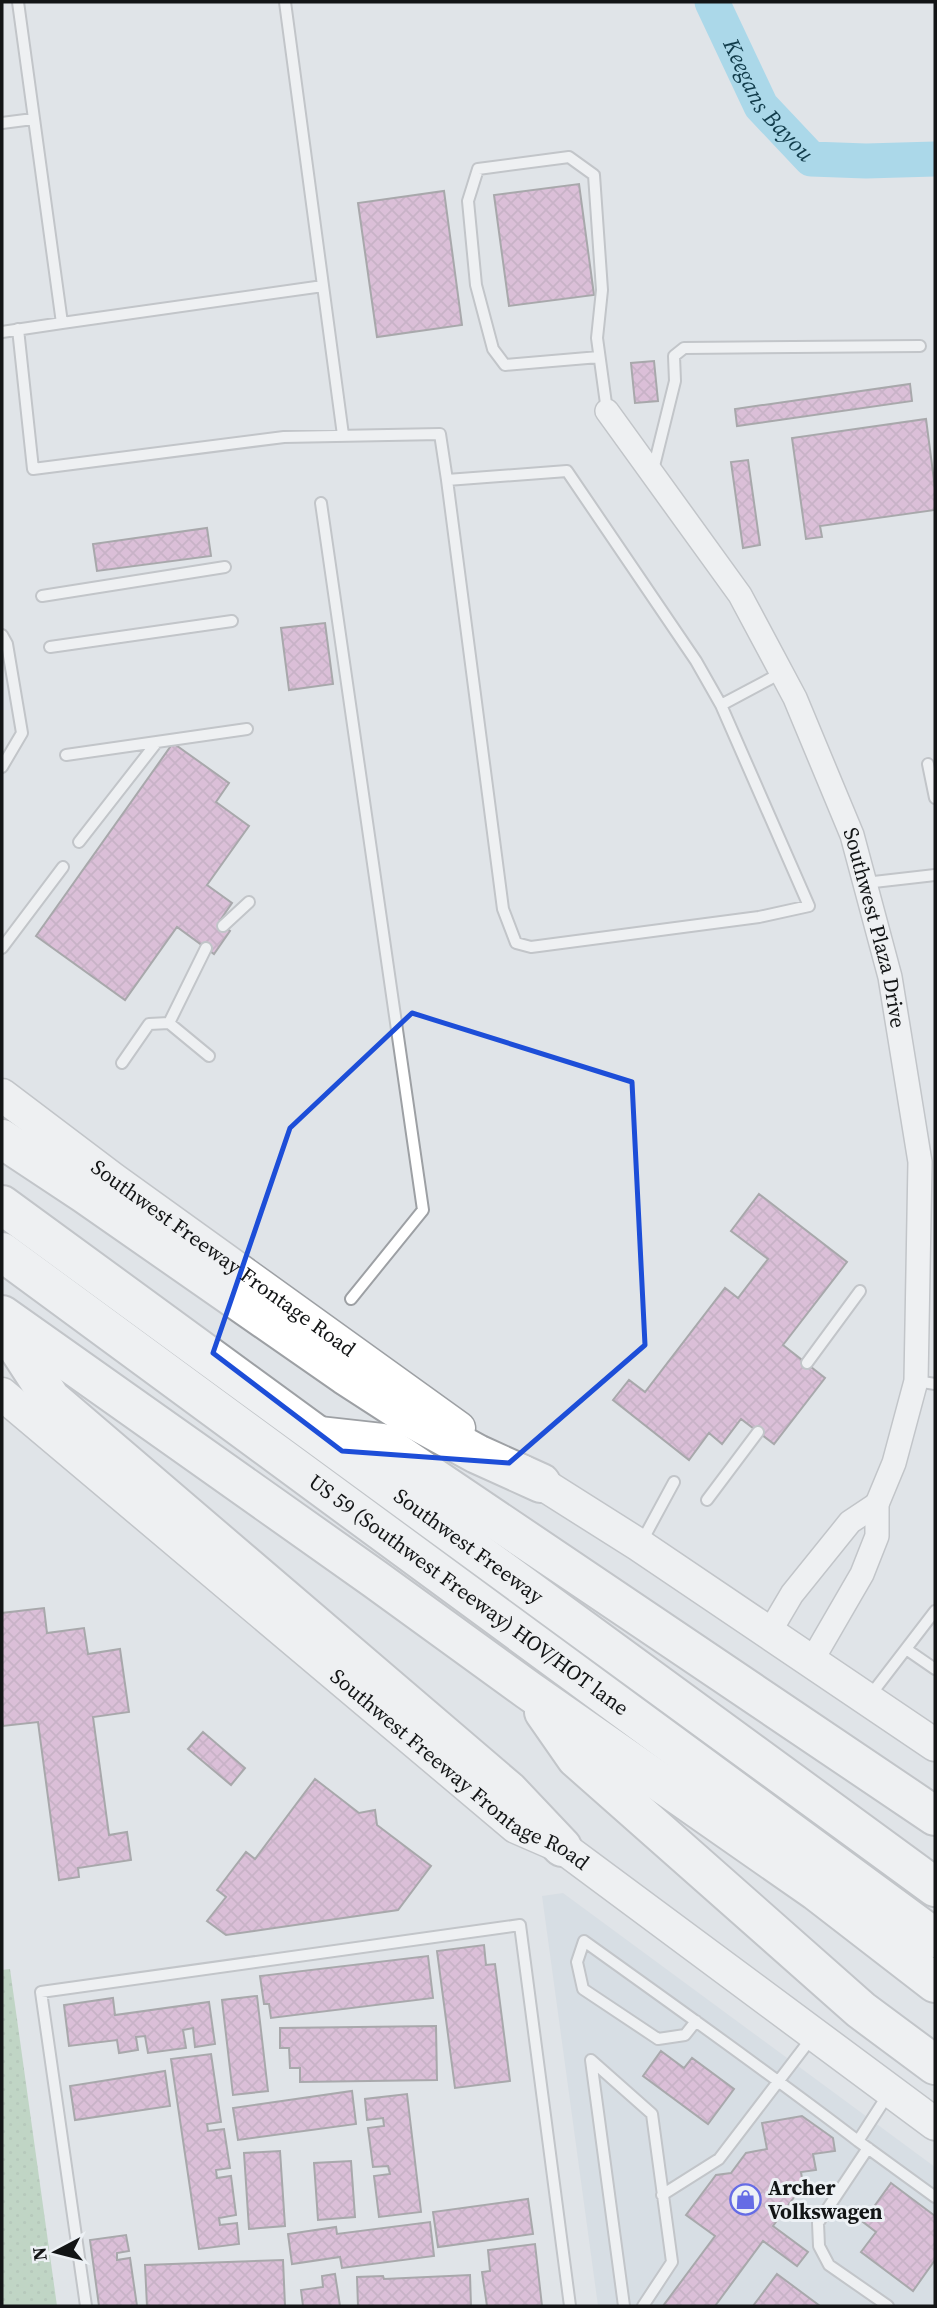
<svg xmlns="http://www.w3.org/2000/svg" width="937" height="2308" font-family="'Source Serif 4',serif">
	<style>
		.built { fill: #cdd7e0 }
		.grass { fill: url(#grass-dots) }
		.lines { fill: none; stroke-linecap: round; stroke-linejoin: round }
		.river { stroke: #6ccaec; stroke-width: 35 }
		.building { fill: url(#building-cross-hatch); stroke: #646063; stroke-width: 2 }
		.service-casing { stroke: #9da0a4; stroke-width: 14 }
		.minor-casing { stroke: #9da0a4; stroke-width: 26 }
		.secondary-casing { stroke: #9da0a4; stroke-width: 35 }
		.motorway-casing { stroke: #9da0a4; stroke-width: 42 }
		.service { stroke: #fff; stroke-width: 10 }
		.minor { stroke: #fff; stroke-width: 23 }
		.secondary { stroke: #fff; stroke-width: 32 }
		.motorway { stroke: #fff; stroke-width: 38 }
		.marked { fill: none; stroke: #1d4ed8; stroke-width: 5; stroke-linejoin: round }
		.labels { text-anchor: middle; stroke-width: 6; stroke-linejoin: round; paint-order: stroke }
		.street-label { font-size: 21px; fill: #131516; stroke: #edf1f5 }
		.poi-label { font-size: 21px; font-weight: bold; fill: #131516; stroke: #edf1f5; text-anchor: start }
		.water-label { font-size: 23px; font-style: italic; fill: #113c4b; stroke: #edf1f5 }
	</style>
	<defs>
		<pattern id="grass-dots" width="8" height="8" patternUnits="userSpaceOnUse" patternTransform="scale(1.75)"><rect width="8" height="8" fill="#99c39c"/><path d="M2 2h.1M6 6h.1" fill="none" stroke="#83a786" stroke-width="1.8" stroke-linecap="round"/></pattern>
		<pattern id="building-cross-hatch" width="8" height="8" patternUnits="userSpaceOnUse" patternTransform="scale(1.75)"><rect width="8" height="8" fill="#d493c5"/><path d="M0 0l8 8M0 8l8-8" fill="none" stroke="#ab779f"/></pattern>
	</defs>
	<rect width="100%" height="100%" fill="#e0e4e8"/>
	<path class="built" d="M563,1893l372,274v139h-337l-56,-410z"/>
	<path class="grass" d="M10,1969l47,337h-55v-336z"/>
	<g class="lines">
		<path class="river" id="s1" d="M712,2l49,104 50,53 55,2 69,-2"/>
	</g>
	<path class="building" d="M579,184l15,111 -85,11 -15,-111z
		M444,191l18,134 -85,12 -19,-134z
		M654,361l4,40 -23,2 -4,-40z
		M910,384l2,17 -175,25 -2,-17z
		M926,419l9,69v22l-115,16 2,11 -16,2 -14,-101z
		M748,460l12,85 -17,3 -12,-86z
		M207,528l4,28 -114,15 -4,-27z
		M325,623l8,61 -44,6 -8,-62z
		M173,743l56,40 -13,19 33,24 -42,59 25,18 -13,19 11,9 -16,23 -37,-27 -52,73 -89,-64z
		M759,1194l88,68 -64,83 42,33 -51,66 -33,-25 -19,25 -13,-11 -20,27 -76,-60 16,-20 16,12 80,-104 13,10 30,-39 -37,-28z
		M44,1608l3,25 37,-5 4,26 32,-5 9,63 -36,5 16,118 18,-3 4,28 -53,8 1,9 -20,3 -21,-158 -35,4 -1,-8v-105z
		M203,1732l42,36 -14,17 -43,-36z
		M315,1779l44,34 16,-3 2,15 54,41 -33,44 -172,25 -19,-14 19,-24 -9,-7 29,-38 9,7z
		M484,1945l2,20 9,-1 15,117 -55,7 -18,-137z
		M428,1956l5,42 -162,20 -2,-14h-5l-4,-28z
		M257,1996l11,95 -35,4 -11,-95z
		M113,1998l2,17 94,-13 6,42 -20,3 -2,-19 -10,2 3,18 -38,5 -3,-17 -9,1 2,13 -19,3 -2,-13 -48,6 -5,-41z
		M436,2026l1,54 -137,2v-14h-10l-1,-20h-9v-20z
		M661,2051l23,17 8,-10 42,31 -26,35 -65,-48z
		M211,2054l10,68 -14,2 1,7 16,-2 6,39 -14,2 1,8 14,-2 5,39 -17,3 1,7 17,-2 2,21 -40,5 -28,-190z
		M165,2071l5,35 -95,14 -5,-34z
		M352,2091l4,33 -118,16 -5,-32z
		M407,2094l14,118 -42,5 -5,-41 16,-2 -2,-8 -15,1 -5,-39 16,-2 -1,-8 -16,2 -2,-21z
		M802,2116l31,22 2,13 -22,3 3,16 -15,2 2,13 -30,41 35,26 -11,14 -34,-25 -48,65h-52l52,-70 -29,-21 30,-40 15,-2 15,-20 21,-4 -5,-26z
		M280,2151l5,75 -36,3 -5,-76z
		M351,2161l4,56 -37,3 -4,-57z
		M891,2183l44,33v44l-22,31 -52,-39 15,-20 -13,-10z
		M528,2199l5,35 -95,13 -5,-35z
		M430,2222l4,34 -92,12 -2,-11 -48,7 -4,-30 48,-7 1,7z
		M126,2235l3,16 -12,2v7l13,-2 7,48h-38l-9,-66z
		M535,2244l7,62h-55l-5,-34 8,-1 -2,-21z
		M283,2260l2,46h-138l-2,-41z
		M335,2274l5,32h-37l-2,-16 22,-3 -1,-11z
		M777,2274l43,32h-67z
		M470,2275l1,31h-113l-1,-29 26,-1 1,3z"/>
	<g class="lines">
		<defs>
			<path id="service" d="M285,2l58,433
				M2,123l31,-4
				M62,323l261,-37
				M18,329l15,140 251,-32 156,-3 7,46 120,-9 129,190 25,44 60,-32
				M2,332l60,-9 -44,-321
				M599,357l-94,8 -12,-16 -17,-64 -8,-84 10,-32 91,-12 25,18 8,115 -5,48 10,73
				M653,470l22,-89 -1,-25 10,-8 236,-2
				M447,480l56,429 13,34 15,4 228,-30 50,-11 -88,-201
				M321,503l102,707 -72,89
				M42,596l183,-29
				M2,635l5,9 15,89 -20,34
				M50,647l182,-26
				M66,755l181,-26
				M928,764l7,34
				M79,842l78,-100
				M865,883l70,-8
				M223,926l26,-24
				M2,948l61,-81
				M169,1023l40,33
				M122,1063l27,-39 20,-1 37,-75
				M807,1363l53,-72
				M916,1381l19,3
				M707,1500l51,-68
				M641,1543l33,-61
				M906,1649l29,20
				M869,1697l66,-86
				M696,2021l-11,14 -27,4 -75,-50 -6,-27 7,-21c92,66 184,131 274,200
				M591,2060l61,54 20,148 -29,44
				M591,2060l33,246
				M889,2093l-31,48 77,56
				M868,2148l-50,75 1,23 10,19 59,41
				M662,2195l57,-36 94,-123
				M86,2306l-45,-314 479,-67 50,381"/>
			<g id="minor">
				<path id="s2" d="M607,411l133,184 55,103 57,137 38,142 30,185 -4,219 -22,82 -17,41v32l-15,38 -51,88"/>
				<path d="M769,1633l23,-39 58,-72 27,-18"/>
			</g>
			<g id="secondary">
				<path id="s3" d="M2,1095l111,84 346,249"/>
				<path id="s4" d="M2,1394l514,433 46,20 373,277"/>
				<path d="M522,1471l117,74 296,200"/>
			</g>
			<g id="motorway">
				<path d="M2,1139l83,55 260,181 68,44 64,35 64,29"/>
				<path id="s5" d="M2,1205l933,682"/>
				<path id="s6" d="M2,1252l933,686"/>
				<path d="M2,1315l373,264 153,111 288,201 119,92"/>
				<path d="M3,1325l48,74 458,392 53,56"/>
				<path d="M319,1436l63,7 553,373"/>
				<path d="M544,1712l32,46 285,252 74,55"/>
			</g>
		</defs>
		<use href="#service" class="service-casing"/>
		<use href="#minor" class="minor-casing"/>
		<use href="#secondary" class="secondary-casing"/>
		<use href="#motorway" class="motorway-casing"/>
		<use href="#service" class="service"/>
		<use href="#minor" class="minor"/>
		<use href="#secondary" class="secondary"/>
		<use href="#motorway" class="motorway"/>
	</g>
	<path d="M0 0H937V2308H0ZM412,1013l220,69 13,263 -136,118 -167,-12 -129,-98 77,-225z" fill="#e0e4e8" fill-opacity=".55" fill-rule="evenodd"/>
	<path class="marked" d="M412,1013l220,69 13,263 -136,118 -167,-12 -129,-98 77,-225z"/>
	<defs>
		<symbol id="shop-ring" viewBox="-11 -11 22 22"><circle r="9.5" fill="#edf1f5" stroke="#656ce5" stroke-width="1.5"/><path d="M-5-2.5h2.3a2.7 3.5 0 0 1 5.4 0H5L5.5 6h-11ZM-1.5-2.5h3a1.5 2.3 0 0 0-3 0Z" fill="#656ce5"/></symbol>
	</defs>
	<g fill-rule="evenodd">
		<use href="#shop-ring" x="728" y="2182" width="35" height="35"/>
	</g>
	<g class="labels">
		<g class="street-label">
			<text dy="7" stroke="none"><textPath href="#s2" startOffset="588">Southwest Plaza Drive</textPath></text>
			<text dy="7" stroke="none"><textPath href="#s3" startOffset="275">Southwest Freeway Frontage Road</textPath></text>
			<text dy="7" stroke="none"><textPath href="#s5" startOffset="578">Southwest Freeway</textPath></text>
			<text dy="7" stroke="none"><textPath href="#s6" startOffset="579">US 59 (Southwest Freeway) HOV/HOT lane</textPath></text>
			<text dy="7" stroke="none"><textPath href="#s4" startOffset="593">Southwest Freeway Frontage Road</textPath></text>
		</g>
		<g class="poi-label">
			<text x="768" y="2195">Archer<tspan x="768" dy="24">Volkswagen</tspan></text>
		</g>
		<g class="water-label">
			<text dy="8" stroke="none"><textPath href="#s1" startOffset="114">Keegans Bayou</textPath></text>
		</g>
	</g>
	<rect width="937" height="2308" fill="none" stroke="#131516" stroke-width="7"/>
	<g transform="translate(56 2252) rotate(263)" stroke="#edf1f5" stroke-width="5" paint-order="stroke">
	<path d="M0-5L12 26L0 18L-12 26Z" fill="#131516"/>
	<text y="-10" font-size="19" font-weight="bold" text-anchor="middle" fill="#131516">N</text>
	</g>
</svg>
